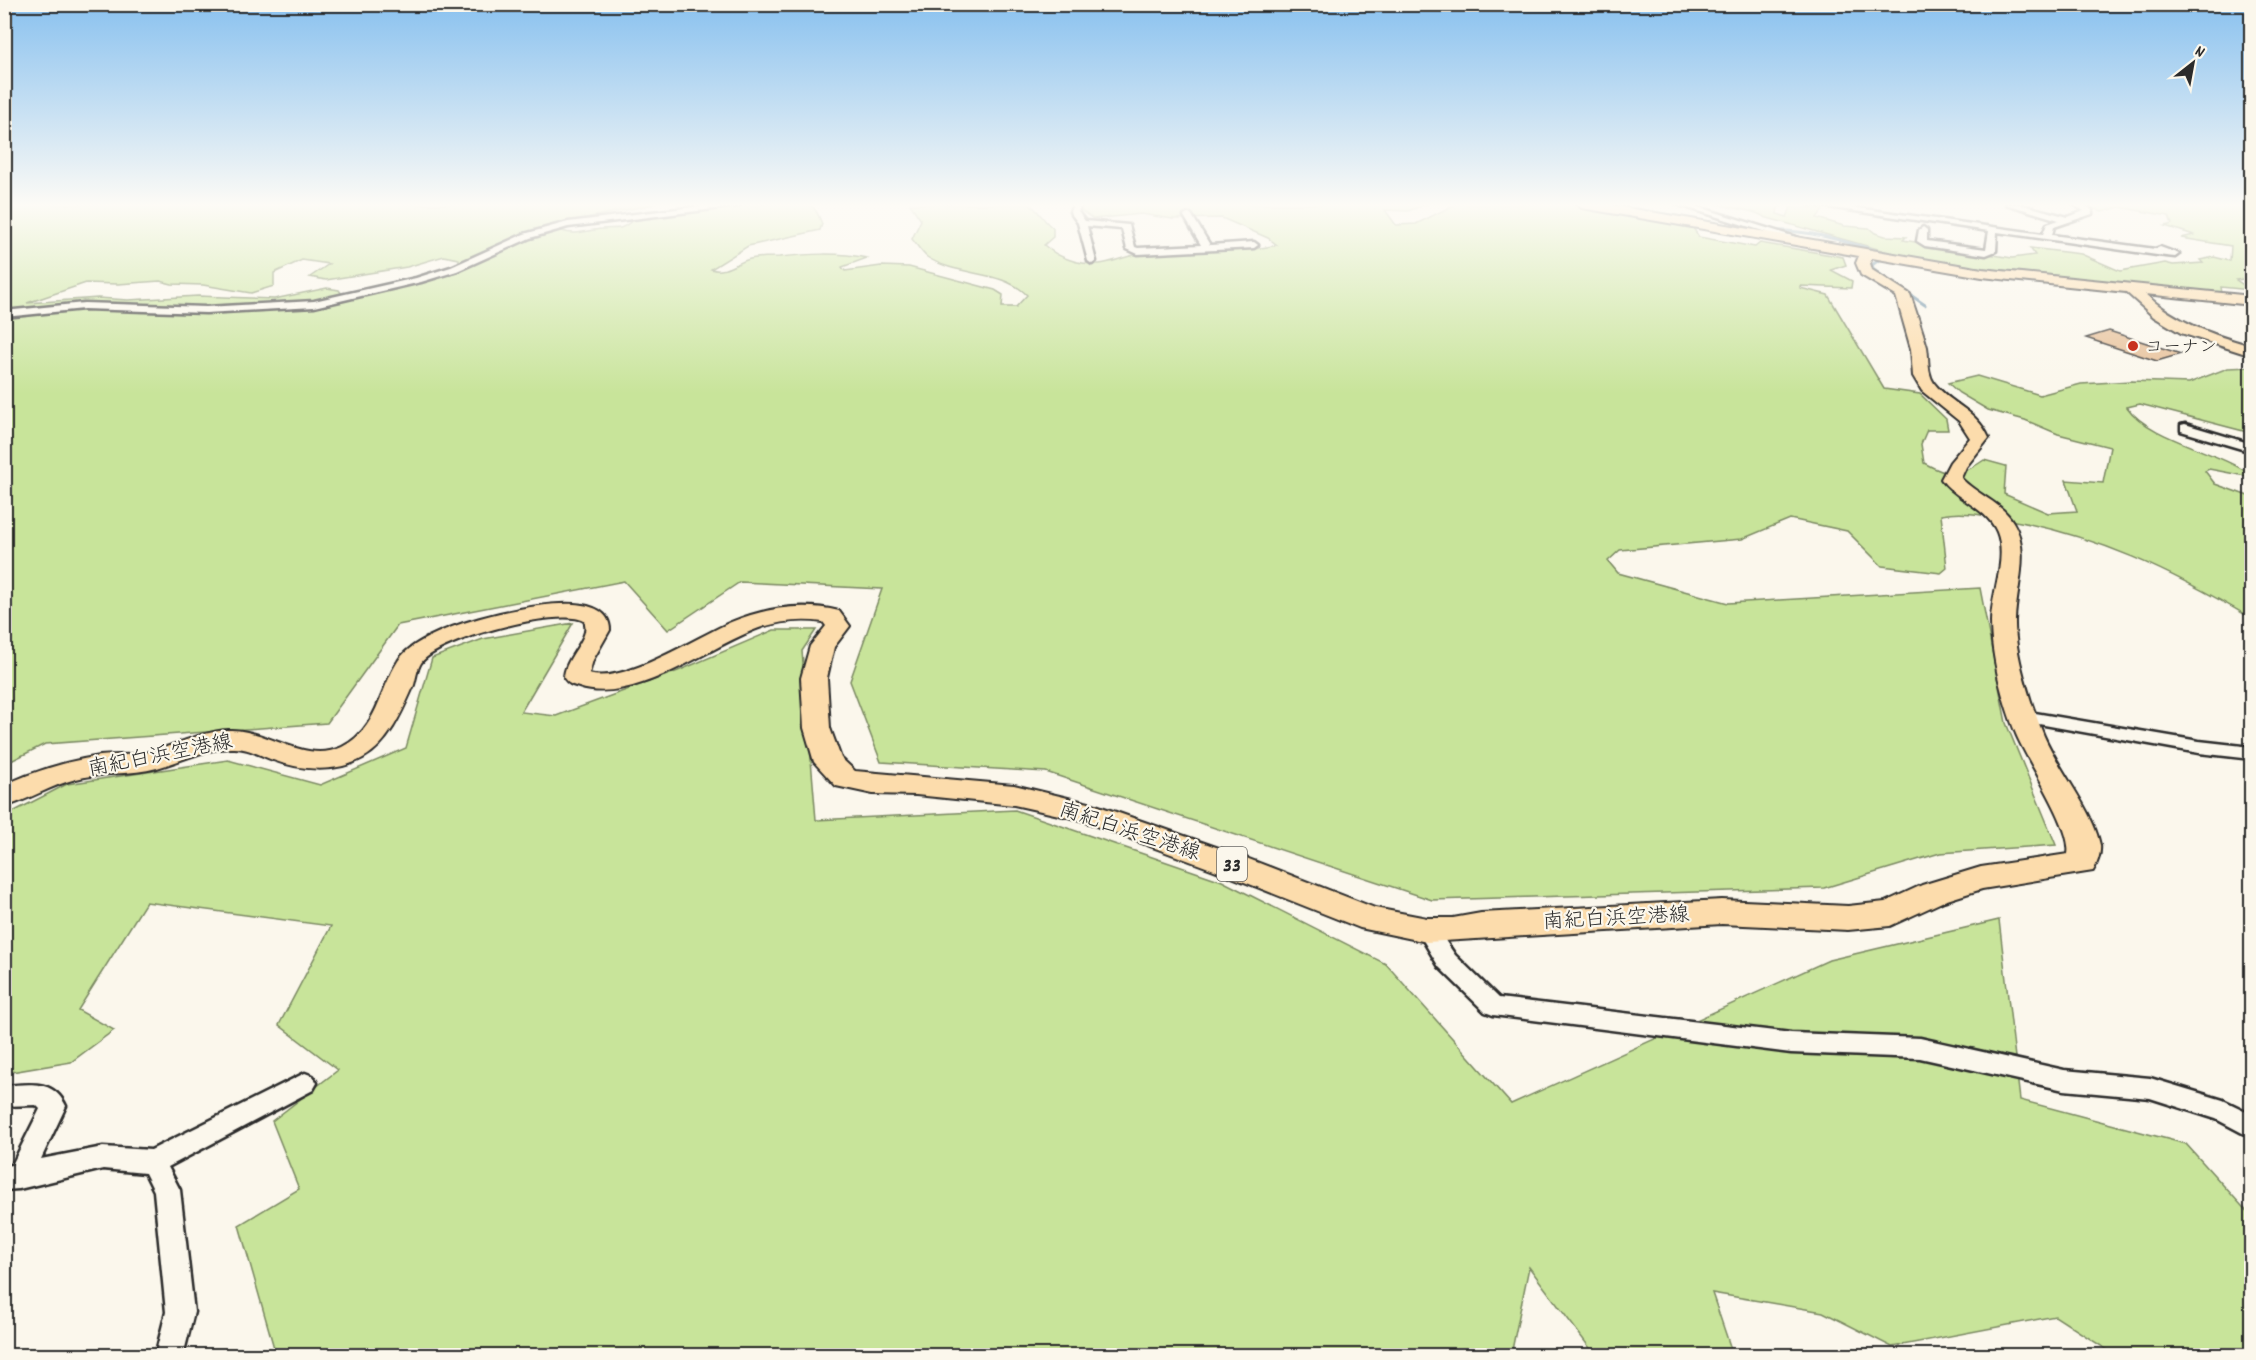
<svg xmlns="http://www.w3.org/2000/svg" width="2256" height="1360" font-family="Dekko,'Klee One',sans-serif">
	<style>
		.green { fill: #c8e49a; stroke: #7a8862; stroke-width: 1.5; fill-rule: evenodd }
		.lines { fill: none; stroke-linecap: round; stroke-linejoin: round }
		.stream { stroke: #6e91a7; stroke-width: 3 }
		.building { fill: #e6bf97; stroke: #2b2b2b; stroke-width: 1.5 }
		.street-casing { stroke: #2b2b2b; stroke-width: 5 }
		.primary-casing { stroke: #2b2b2b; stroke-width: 4 }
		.street { fill: #fbf7ec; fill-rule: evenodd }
		.primary { fill: #fcdcac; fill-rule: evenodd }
		.poi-dot { fill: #c8321e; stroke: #fbf7ec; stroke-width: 2 }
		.labels { text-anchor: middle; stroke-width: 4.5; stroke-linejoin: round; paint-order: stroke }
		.far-poi-label { font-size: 18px; fill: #2b2b2b; stroke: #fbf7ec; text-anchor: start }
		.shield { fill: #fbf7ec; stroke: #696865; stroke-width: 1.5 }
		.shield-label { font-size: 20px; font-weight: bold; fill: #2b2b2b }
		.street-label { font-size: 21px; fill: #2b2b2b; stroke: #fbf7ec }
	</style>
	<rect width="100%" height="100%" fill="#fbf7ec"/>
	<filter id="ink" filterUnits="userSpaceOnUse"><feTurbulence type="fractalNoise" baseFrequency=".0167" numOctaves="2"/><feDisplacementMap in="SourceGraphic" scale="12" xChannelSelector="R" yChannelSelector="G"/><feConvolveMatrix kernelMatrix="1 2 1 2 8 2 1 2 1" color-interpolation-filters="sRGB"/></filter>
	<g filter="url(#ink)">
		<path class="green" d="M5,204h650l-89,18 -4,9c15,5 25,-1 40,-2 6,-1 12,0 18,-1 6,-1 10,-7 16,-9 18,-6 161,-20 174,-14 7,4 9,12 12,19l-2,6 -72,16 -37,23c14,5 26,-7 39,-10 9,-2 20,-2 29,-2 30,-3 58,-5 88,1l-25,9 3,4 36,-5 28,1 86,23 8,5 -1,12h14l11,-12c-26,-26 -70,-18 -100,-38 -5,-4 -10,-12 -15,-18l9,-19 -11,-16h119c11,7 14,17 24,24v9l-9,8c14,13 36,20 55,19 12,-1 24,-7 36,-9 47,-8 96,1 142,-10l-9,-7 -46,-20 -49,1 -32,-5 -48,5 -13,-9 6,-6h341l-19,7 -23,-1 11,15 20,-1 40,-20h112l125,24 6,9 56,10 5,-4 83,14 3,8 -15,5 21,11 -1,7 -51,-2v2l28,7 56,94 36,5 26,25 2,11h-21l-6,14 3,19c27,15 35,14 60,-3l22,6 -2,28 44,19 29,-2 -11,-31 37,3 7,-36 -52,-13 -33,-14 -37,-10 -29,-17 -11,-10 29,-7 63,19 41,-11 50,-3 58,2 39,-15 23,-1v66l-111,-29 -13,3c22,32 91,44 124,68v2l-42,-8 -4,2 10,13 36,13v121c-78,-46 -156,-84 -247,-99 -22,-4 -41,-8 -63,-4l6,53 -6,5 -59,-7 -35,-35 -57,-12 -48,20 -122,11 -12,11 10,12 110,30 252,-15 26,135 50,122 -116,8 -116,35 -392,12 -386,-128 -165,-10 -31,-81 32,-92 -142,-7 -72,48 -44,-49 -226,44 -71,98 -282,21 -40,20 -1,-555 2,-1zM444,256l15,3 -1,14 -112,27 -7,-10 -12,-2 -53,11 -76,-3 -70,4 -30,-2 -71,5 59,-20 32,1 42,-3 12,3 31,1 48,8 23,-7v-13l28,-13 27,4 -19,13 16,3 81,-13z
			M1717,204h67l-6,4 -1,6 10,3 4,-10 33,1 -7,10 27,8 25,2 6,5 10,3 21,1 -3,3 109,18 23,-3 -5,-7 51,6 39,17 45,-8 8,2 30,-2 -3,-3 14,-3 16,4 1,-15 -50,-8 13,-3 -29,-9 7,-2 -3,-8 -50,-9 -17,5 -14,-6 8,-2h155l1,62 -3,1 2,1v10l-15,2 15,10 -30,-3 1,6 -240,-25 -90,-15 -128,-36c-5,-6 -36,-10 -47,-13z
			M573,623l-52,89 35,4 122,-45 96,-41h42l-14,21 14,169 199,-10 207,71 164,83 125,140 318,-144 170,-40 21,180 166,44 65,72v139h-136l-60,-39 -163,31 -69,-35 -111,-19 21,62h-138l-66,-88 -18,88h-1235l-37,-130 60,-36 -27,-68 66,-51 -59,-45 52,-99 -185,-24 -68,108 36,20 -43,32 -66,11v-257l62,-32 161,-24 92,25 86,-37 26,-90 51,-19z"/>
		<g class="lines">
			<path class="stream" d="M1608,204l142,25
				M1768,231c40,-2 76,10 113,21v2
				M1879,260l-7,5 2,5 12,9
				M1896,285l29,20"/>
		</g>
		<path class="building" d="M2109,331l72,23 -24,7 -71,-23z"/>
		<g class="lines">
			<defs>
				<path id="street" d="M718,204h23l-4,2 -169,21 -38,11 -73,33 -36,11 -107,25 -108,6 -122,-4 -80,8v-6l80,-8 122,4 108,-6 102,-23 35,-11 73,-33 44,-12z
					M1073,204h8l-3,8 7,9 44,4 6,22 3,1 63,-3 -17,-29 4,-2h3l19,31 44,-3 4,3 -4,3 -116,6 -11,-5 -5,-20 -35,-3 9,35 -4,3 -4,-3 -10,-38 -8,-11z
					M1676,204h13l113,35 -7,2z
					M1808,204h21l214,30 4,-10 12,-4 -53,-16h13l49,13 16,-6 -11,-7h10l9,6v4l-38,13 -2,8 103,14 5,-2 19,7 -4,3 -18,-2 -160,-23 -1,19 -10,4 -61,-9 -8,-5 2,-11 4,-3 4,3v11l59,8 3,-18z
					M2185,424l67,20v8l-71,-21v-6z
					M2023,711l176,30 53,6v12l-53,-6 -182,-33 -3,-4 3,-4z
					M1427,922l7,2 21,31 44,43 292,35 129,5 144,32 86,8 73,22 29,14v24l-36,-19 -66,-21 -86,-8 -144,-32 -129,-5 -298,-38 -8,-3 -46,-45 -22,-37 3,-6z
					M305,1073l8,3 4,7 -4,7 -145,77 12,23 14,122 -11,44h-28l11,-44 -12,-121 -9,-18 -42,-4 -84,20 -15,1v-24l8,-1 28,-56 -4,-4 -32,1v-20c26,-2 49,-7 62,20l-25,53 62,-12 48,3z"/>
				<path id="primary" d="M1576,204h28l378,65 270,27v9l-107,-11c31,28 67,41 107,52v10l-71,-23 -27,-16 -28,-25 -144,-15 -110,-19 -2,5 2,7 38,24c6,18 12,35 17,53 2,12 0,26 7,36 17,22 43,27 55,55l-23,29 -5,11c16,17 40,24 52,44 18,29 3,66 2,98 -1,31 15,82 27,111 13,34 51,79 58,114 1,8 -3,19 -7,26l-111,18 -38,12 -54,25 -42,4 -126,-6 -295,18 -67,-14 -146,-58 -137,-51 -63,-14 -98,-10 -43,-1 -37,-8 -22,-24 -10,-34 -3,-50 9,-32 16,-20 -3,-4c-21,-3 -43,-1 -64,6 -50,18 -125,78 -180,59 -7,-2 -11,-3 -15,-9 0,-21 28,-40 20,-57 -25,-14 -146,18 -163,42 -4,6 -5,15 -7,22 -11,25 -25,59 -51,73 -28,16 -64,12 -93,1 -13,-5 -24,-12 -38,-11 -26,0 -50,13 -75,20 -26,7 -54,4 -81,11 -25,6 -47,21 -72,28v-22c31,-14 63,-24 96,-29 15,-2 30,0 45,-3 28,-6 54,-21 83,-23 38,-2 76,35 114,17 35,-17 38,-58 56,-86 21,-35 137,-60 176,-57 17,1 36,7 36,26l-17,30 -4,14c35,11 109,-38 142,-52 34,-14 72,-20 108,-11l11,15 -16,21 -7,31 3,50 11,30 14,13 159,14 79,19 143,50 139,54 52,10h26l28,-5 241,-13 126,6 37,-4 37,-17 59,-18 87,-13c5,-26 -41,-93 -52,-120 -13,-32 -25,-78 -25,-112 0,-29 17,-63 6,-90 -10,-24 -41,-32 -56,-53l9,-17 20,-24 -11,-17 -37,-30 -9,-15 -2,-27 -15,-53 -35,-21 -5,-12 3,-7 -277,-48z"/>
			</defs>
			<use href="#street" class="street-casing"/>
			<use href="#primary" class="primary-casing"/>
			<use href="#street" class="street"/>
			<use href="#primary" class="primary"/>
		</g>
	</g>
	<linearGradient id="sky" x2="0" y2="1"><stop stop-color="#89c1ef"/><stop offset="0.52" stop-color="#fdfbf6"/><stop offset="1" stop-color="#fdfbf6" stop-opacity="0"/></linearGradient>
	<rect width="2256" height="394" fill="url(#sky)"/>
	<circle class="poi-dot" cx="2133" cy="346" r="6"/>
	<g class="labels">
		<g class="far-poi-label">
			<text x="2145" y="352">コーナン</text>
		</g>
		<rect class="shield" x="1217" y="847" width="30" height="34" rx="4.5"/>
		<g class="shield-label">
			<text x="1232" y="871">33</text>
		</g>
		<g class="street-label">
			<text transform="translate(160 754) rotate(-11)" y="7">南紀白浜空港線</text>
			<text transform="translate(1130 830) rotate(18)" y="7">南紀白浜空港線</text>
			<text transform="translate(1616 917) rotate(-3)" y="7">南紀白浜空港線</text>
		</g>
	</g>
	<rect width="2256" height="1360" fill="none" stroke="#fbf7ec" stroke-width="24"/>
	<rect x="12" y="12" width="2232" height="1336" fill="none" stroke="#2b2b2b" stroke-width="2" filter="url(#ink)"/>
	<g transform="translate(2193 63) rotate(31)" stroke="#fbf7ec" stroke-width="4.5" paint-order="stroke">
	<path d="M0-4.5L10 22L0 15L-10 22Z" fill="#2b2b2b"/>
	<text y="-9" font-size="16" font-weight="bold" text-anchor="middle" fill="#2b2b2b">N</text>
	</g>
</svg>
